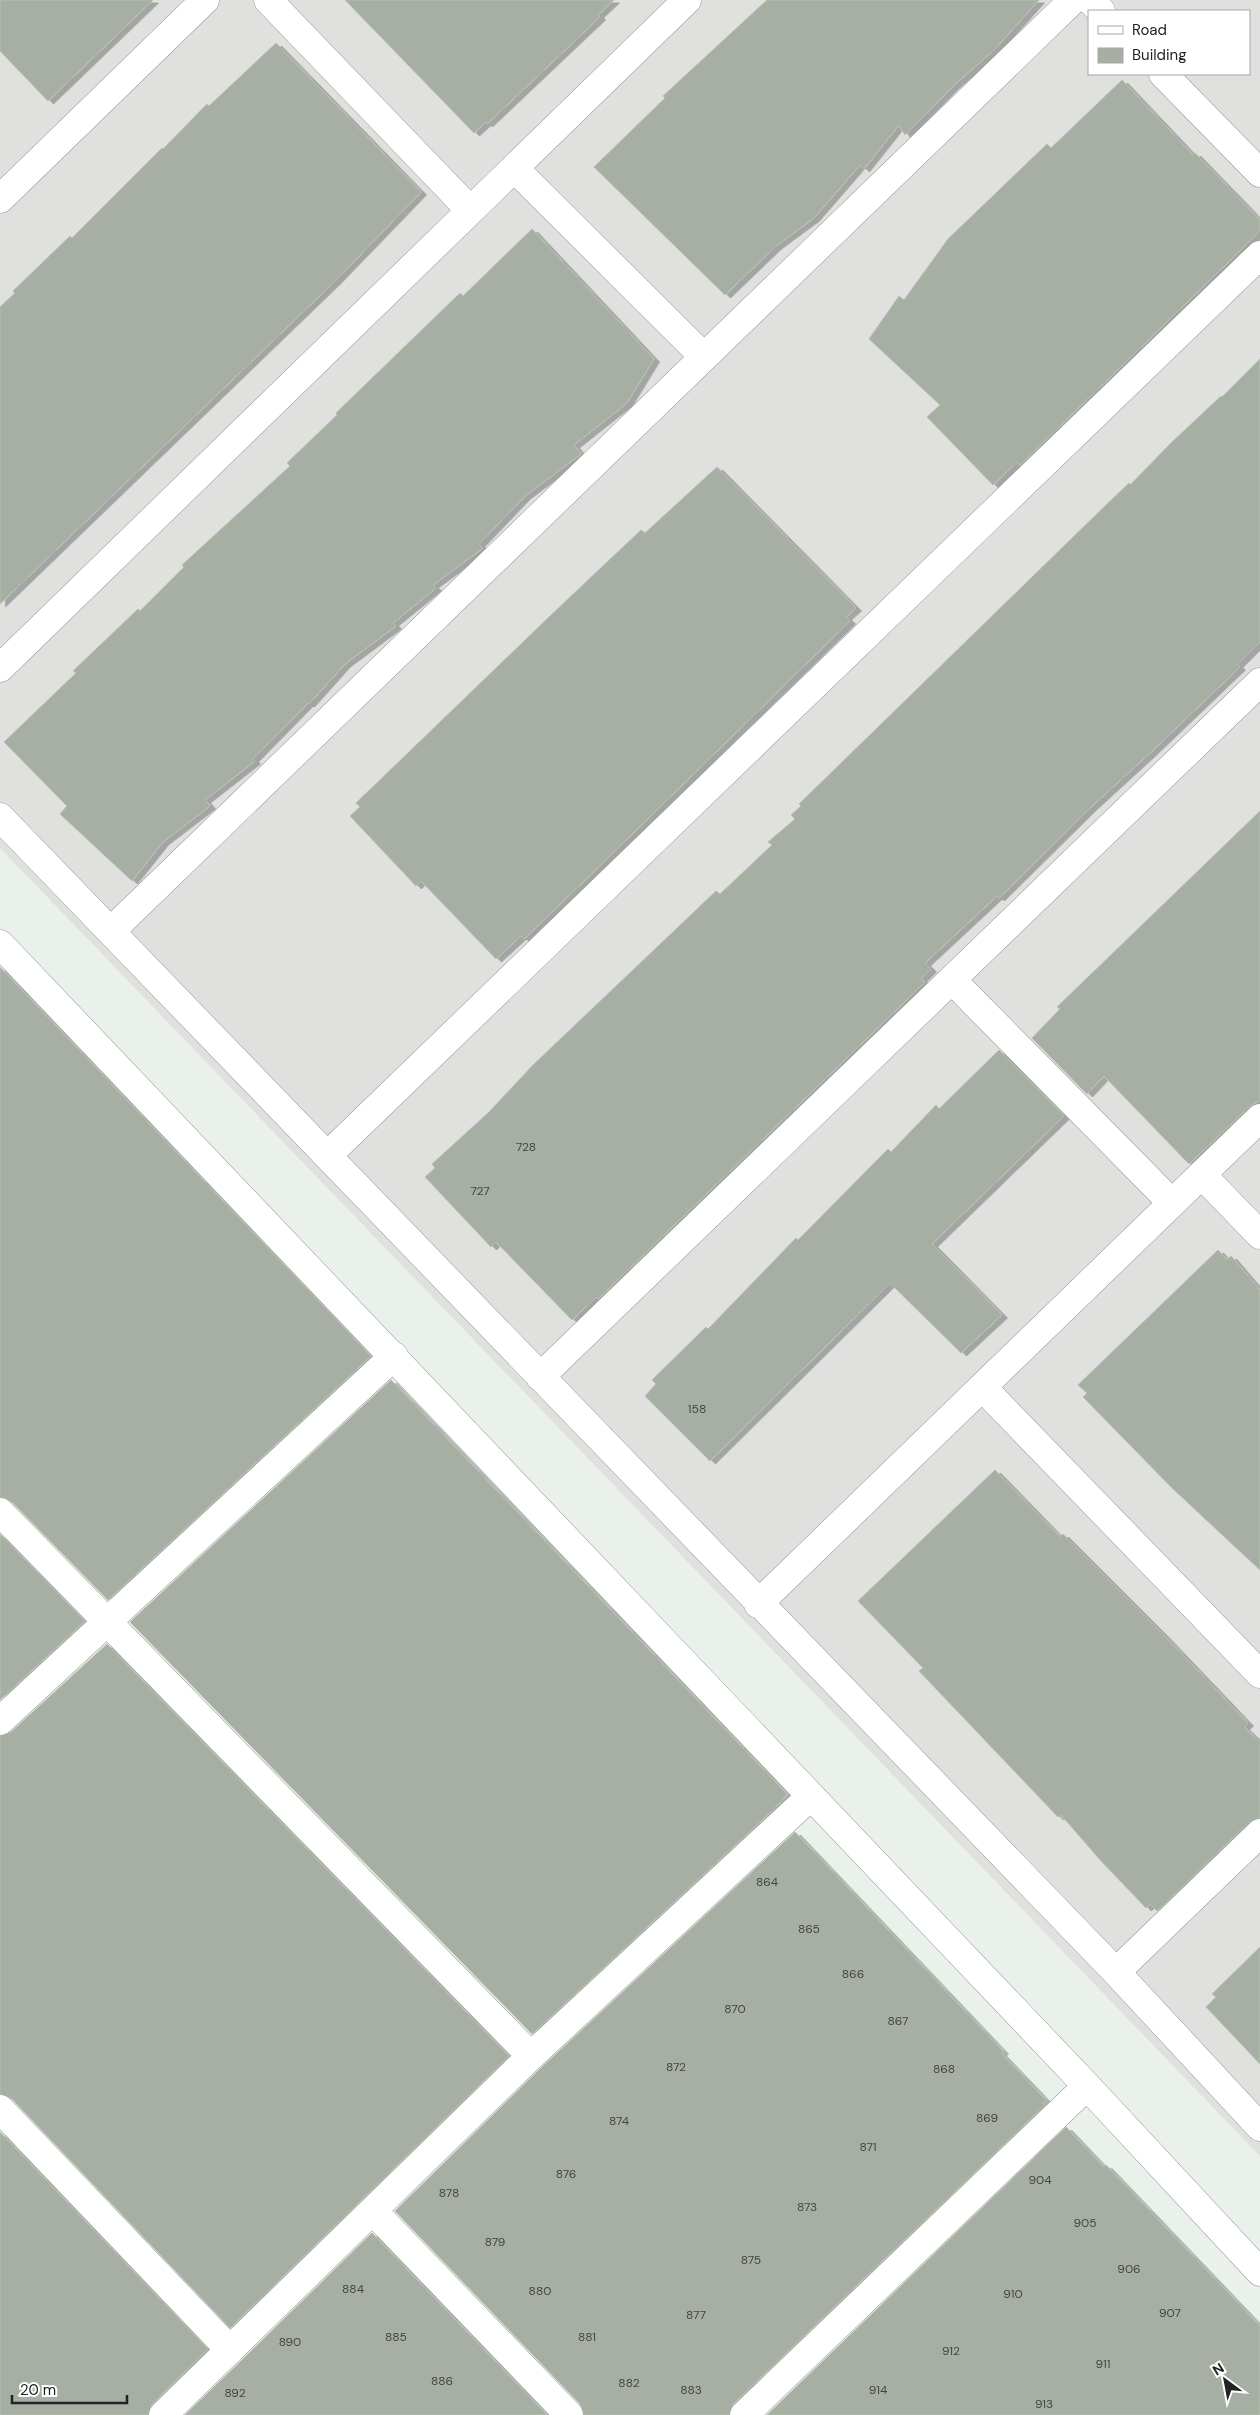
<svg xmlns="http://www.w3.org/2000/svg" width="1260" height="2415" font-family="'DM Sans',sans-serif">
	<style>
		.residential { fill: #e0e0df; fill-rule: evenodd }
		.building { fill: #a7afa5; stroke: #b2c2ad; filter: url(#shadow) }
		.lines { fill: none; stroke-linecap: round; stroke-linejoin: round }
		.minor-casing { stroke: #999; stroke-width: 29 }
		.minor { stroke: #fff; stroke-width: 28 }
		.labels { text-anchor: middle; stroke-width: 4; stroke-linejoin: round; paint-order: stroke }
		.number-label { font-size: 12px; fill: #434543 }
	</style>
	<defs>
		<filter id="shadow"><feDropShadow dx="5.5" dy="3" stdDeviation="0" flood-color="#0004"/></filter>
	</defs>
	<rect width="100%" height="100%" fill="#eaf1ea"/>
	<path class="residential" d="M0,0h1260v2156l-1260,-1308zM1089,11h160v63h-160z"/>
	<path class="building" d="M0,0h153l-105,101 -48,-50z
		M345,0h269l-16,15 2,2 -113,107 -1,-2 -12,11z
		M767,0h272l-45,50 -41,36 -48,49 -6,-10 -35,44 -4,-4 -46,53 -38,28 -51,49 -131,-128 71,-69 -2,-2z
		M276,43l145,149 -86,89 -335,323v-297l15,-14 -2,-2 57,-55 2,2 90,-90 1,1 44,-45 2,2z
		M1122,80l71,75 2,-2 65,67v11l-240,234 -3,-3 -24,23 -66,-68 13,-12 -71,-66 30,-43 5,4 44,-61 99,-95 4,4z
		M532,229l122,130 -27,44 -53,42 7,9 -56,42 -46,48 4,4 -50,37 3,3 -43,35 3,3 -51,38 -36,40 -1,-1 -55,56 2,2 -50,39 5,6 -47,36 -31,39 -72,-67 7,-8 -63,-64 72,-69 -3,-2 65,-62 2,2 44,-44 -2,-2 108,-99 -3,-3 50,-48 -1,-2 124,-120 3,3z
		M1260,359v283l-23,23 3,2 -91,87 -59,54 -91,90 -2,-2 -72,67 6,6 -10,10 4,3 -327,317 -2,-2 -24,23 -76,-78 -5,5 -66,-70 10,-9 -3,-4 57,-52 44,-47 183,-174 4,3 52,-49 -4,-3 27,-23 -4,-4 10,-9 -2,-2 306,-298 24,-23 1,2 41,-42 50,-47 1,1z
		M717,467l139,141 -10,9 4,4 -271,265 -55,53 -3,-3 -25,23 -75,-78 -5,5 -66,-70 10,-9 -4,-4 194,-187 91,-86 4,3z
		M1260,811v289l-11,7 -60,57 -85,-88 -17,18 -55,-56 28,-29 -3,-2z
		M0,967l371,389 -263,244 -97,-99 -11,-4z
		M999,1050l65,66 -132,128 70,71 -41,38 -71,-70 -180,178 -65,-65 11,-12 -4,-4 54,-53 2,2 88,-91 2,2 90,-91 3,3 45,-47 3,4z
		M1218,1250l9,10 4,-4 29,34v280l-88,-82 -89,-91 4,-4 -9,-8z
		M391,1380l396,414 -13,15 -242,225 -402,-412z
		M995,1470l65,67 3,-3 98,98 87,91 -4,4 16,15v76l-11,4 -92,89 -7,-7 -4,4 -44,-46 -41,-47 -3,2 -139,-146 4,-3 -65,-67z
		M0,1534l85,87 -85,79z
		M107,1644l402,412 -279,272 -219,-230 -11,-4v-358l11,-4z
		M795,1832l208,219 -2,2 45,47 -3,3 2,2 -312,299 -4,11h-145l-4,-11 -185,-193 147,-144z
		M1260,1947v117l-54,-57 10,-10 -4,-3z
		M1066,2127l38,40 2,-2 154,161v89h-493z
		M0,2132l208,217 -56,55 -4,11h-148z
		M372,2233l175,182h-362l56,-54z"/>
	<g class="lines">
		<defs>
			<path id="minor" d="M268,0l202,210
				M1090,0l11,11
				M1163,74l97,99
				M514,168l190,189
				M0,199l205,-199
				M0,668l687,-668
				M0,817l1116,1155 144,155
				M111,931l962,-931
				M0,944l1087,1142 173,186
				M952,980l220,223
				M328,1155l932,-900
				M1202,1175l58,60
				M540,1377l720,-695
				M982,1387l278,287
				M0,1512l531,544
				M758,1604l502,-486
				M0,1721l394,-365
				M1116,1972l144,-139
				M0,2109l230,241
				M373,2211l196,204
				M163,2415l368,-359 280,-260
				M744,2415l343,-329"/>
		</defs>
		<use href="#minor" class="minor-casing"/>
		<use href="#minor" class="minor"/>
	</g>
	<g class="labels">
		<g class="number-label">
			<text x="526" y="1151">728</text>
			<text x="480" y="1195">727</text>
			<text x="697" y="1413">158</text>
			<text x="767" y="1886">864</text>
			<text x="809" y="1933">865</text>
			<text x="853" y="1978">866</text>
			<text x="735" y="2013">870</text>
			<text x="898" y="2025">867</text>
			<text x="676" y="2071">872</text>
			<text x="944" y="2073">868</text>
			<text x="987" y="2122">869</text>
			<text x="619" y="2125">874</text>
			<text x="868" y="2151">871</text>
			<text x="566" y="2178">876</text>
			<text x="1040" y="2184">904</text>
			<text x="449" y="2197">878</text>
			<text x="807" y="2211">873</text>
			<text x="1085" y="2227">905</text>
			<text x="495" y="2246">879</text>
			<text x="751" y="2264">875</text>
			<text x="1129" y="2273">906</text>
			<text x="353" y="2293">884</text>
			<text x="540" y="2295">880</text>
			<text x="1013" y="2298">910</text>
			<text x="1170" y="2317">907</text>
			<text x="696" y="2319">877</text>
			<text x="396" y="2341">885</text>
			<text x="587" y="2341">881</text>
			<text x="290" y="2346">890</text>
			<text x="951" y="2355">912</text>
			<text x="1103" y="2368">911</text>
			<text x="442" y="2385">886</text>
			<text x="629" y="2387">882</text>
			<text x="691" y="2394">883</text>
			<text x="878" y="2394">914</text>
			<text x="235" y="2397">892</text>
			<text x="1044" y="2408">913</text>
		</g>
	</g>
	<rect x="1088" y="10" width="162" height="65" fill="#ffffff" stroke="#a7a7a7"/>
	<rect x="1098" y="26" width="25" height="8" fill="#ffffff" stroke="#a7a7a7"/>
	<text x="1132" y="35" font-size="15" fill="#222222">Road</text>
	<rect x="1098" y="48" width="25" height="15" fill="#a7afa5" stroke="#a7a7a7"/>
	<text x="1132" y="60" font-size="15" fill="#222222">Building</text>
	<g transform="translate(1225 2380) rotate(328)" stroke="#ffffff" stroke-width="4" paint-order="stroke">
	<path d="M0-4L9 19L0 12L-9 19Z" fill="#222222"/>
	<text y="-8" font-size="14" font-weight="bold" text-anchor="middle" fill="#222222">N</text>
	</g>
	<path d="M12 2395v8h115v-8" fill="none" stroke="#222222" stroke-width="2.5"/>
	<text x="20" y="2395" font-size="15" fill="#222222" stroke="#ffffff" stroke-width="4" paint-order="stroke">20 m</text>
</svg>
